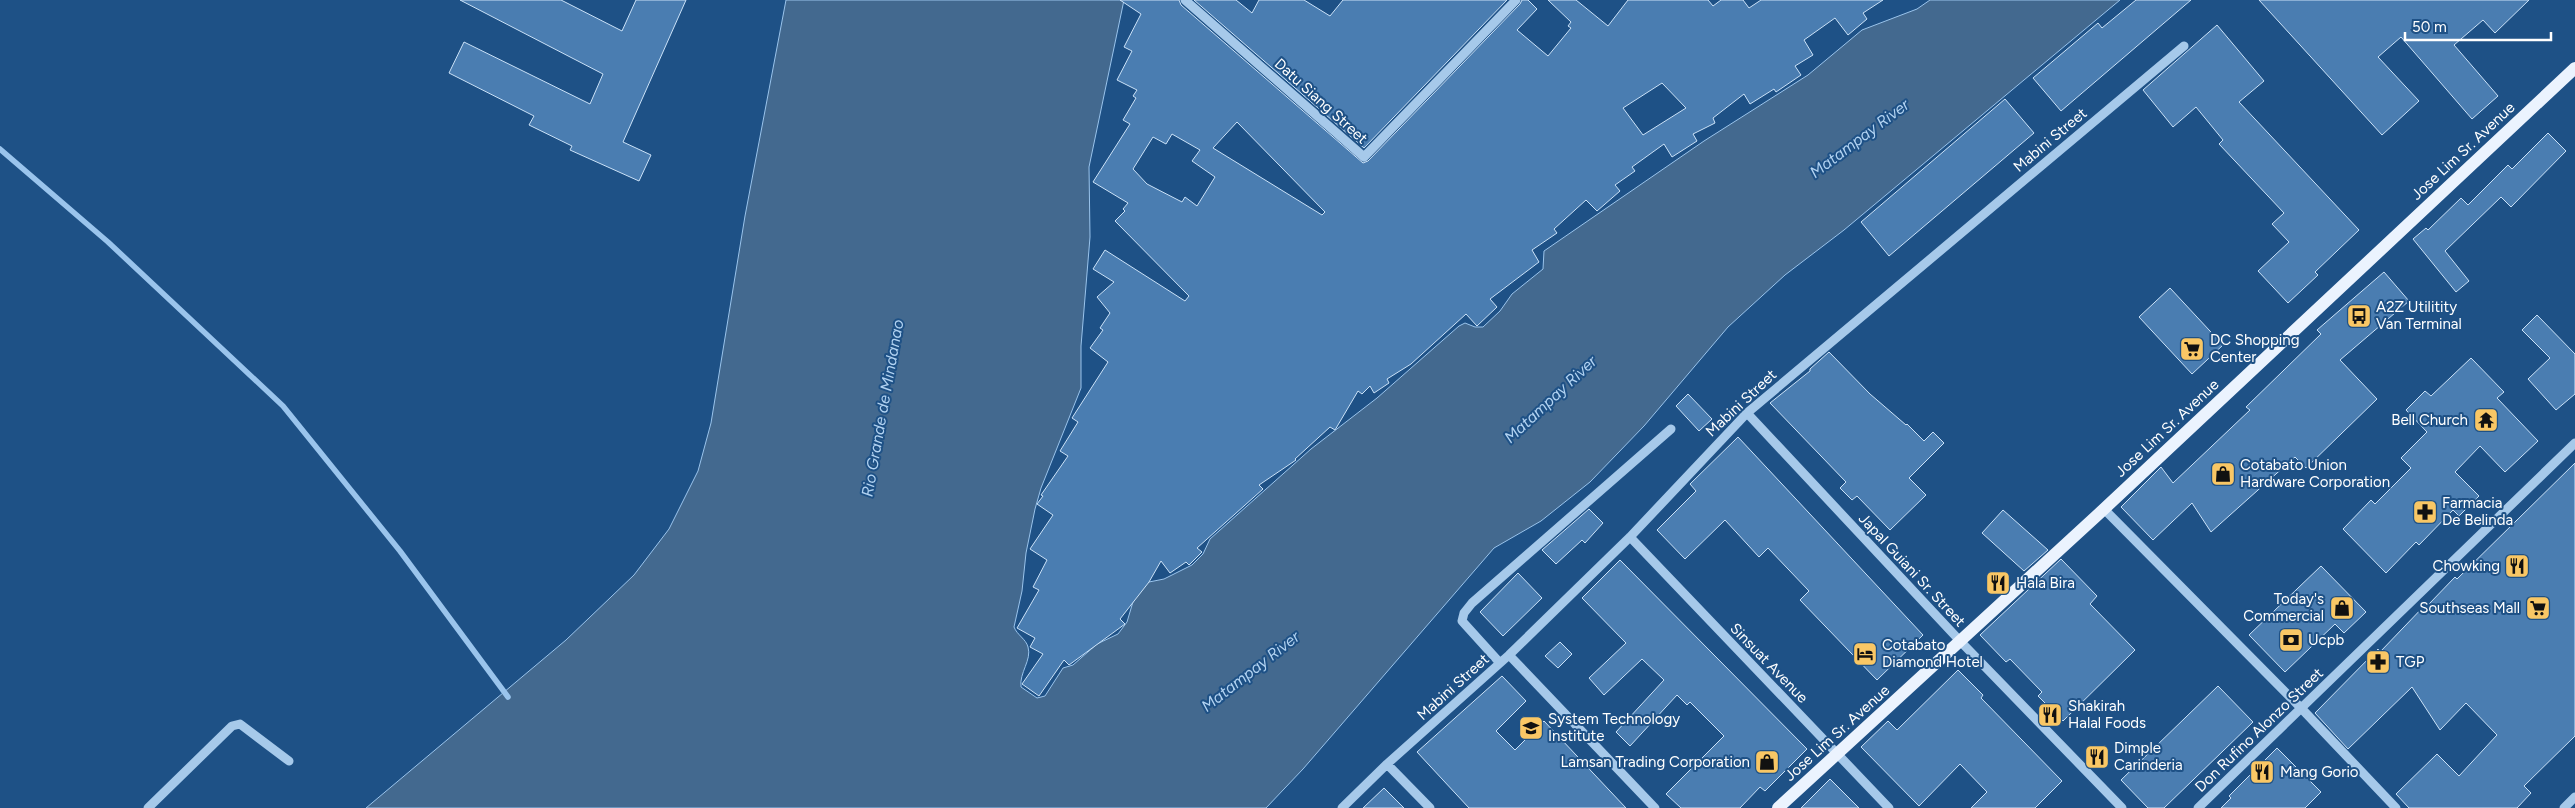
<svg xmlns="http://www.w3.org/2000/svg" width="2575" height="808" font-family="Figtree,sans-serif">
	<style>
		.water { fill: #43698f; stroke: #9ac4ec }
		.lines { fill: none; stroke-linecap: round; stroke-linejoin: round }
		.stream { stroke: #9ac4ec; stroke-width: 5.5 }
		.building { fill: #4a7db1; stroke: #cbe2f8; fill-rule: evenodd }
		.minor { stroke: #a6c9ea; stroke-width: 9 }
		.major { stroke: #ebf3fe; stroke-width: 12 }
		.labels { text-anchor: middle; stroke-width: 4; stroke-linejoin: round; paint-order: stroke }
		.street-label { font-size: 15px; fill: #fff; stroke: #1e5186 }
		.poi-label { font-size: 15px; fill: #fff; stroke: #1e5186; text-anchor: start }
		.water-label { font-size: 16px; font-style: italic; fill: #b2d3f2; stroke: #1e5186 }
	</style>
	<rect width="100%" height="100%" fill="#1e5186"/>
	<path class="water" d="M786,0h338l-35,167 1,70 -9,109v42l-40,100 -6,21 -9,44 -4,38 -8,36c3,8 12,12 14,20 4,13 -9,26 -7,40l16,11 8,-2 18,-28 10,-3 24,-21 21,-10 9,-12 8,-27 9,-12 20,-4 28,-14 11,-11 7,-15 101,-90 66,-51 82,-72 6,-3 10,4h8l17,-16 12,-17 31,-25 1,-18 160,-110 104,-66 54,-45 55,-21 13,-9h190l-276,230 -59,45 -57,52 -84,99 -54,56 -49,39 -47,27 -191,221 -37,39h-900l200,-168 68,-65 35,-46 29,-58 13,-48 34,-207z"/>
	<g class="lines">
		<path class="stream" d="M0,149l108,93 175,164 117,145 108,146"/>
	</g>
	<path class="building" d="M460,0h101l61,31 14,-31h50l-63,142 28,13 -12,26 -69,-31 2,-4 -43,-21 5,-9 -85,-43 15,-31 126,62 13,-30z
		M1120,0h59l2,5 182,158 5,-2 152,-157 2,-4h6l9,9 -20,21 31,26 23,-28 -3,-2 3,-4 -23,-22h28l32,26 20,-26h80l5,6 8,-6h22l6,8 12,-8h122l-20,13 4,6 -19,16 -13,-17 -31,22 9,15 -18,11 6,9 -25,17 -2,-3 -24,15 -6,-10 -31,24 2,5 -22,11 4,7 -25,16 -8,-13 -32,23 3,4 -20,14 5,6 -23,20 -11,-11 -32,29 3,4 -25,17 7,12 -49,37 7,8 -20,19 -11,-12 -55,50 -24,15 2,4 -15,10 -4,-7 -8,8 -4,-3 -23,39 -5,-3 -35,32 1,1 -37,25 4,4 -66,59 5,4 -13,13 -3,-3 -16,11 -9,-12 -12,21 -29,37 5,5 -56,41 -5,-5 -25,36 -17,-12 21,-30 -13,-7 5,-9 -18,-10 22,-38 -6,-3 14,-27 -17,-11 23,-34 -16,-11 6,-8 -2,-1 27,-39 -8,-5 18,-29 -6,-4 36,-56 -18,-14 13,-18 -3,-2 10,-15 -13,-16 17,-15 -21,-13 12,-19 80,51 4,-5 -74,-75 10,-10 -2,-2 5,-6 -35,-21 37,-58 -7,-4 13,-22 -3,-2 4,-6 -20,-10 15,-29 -8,-4 17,-33zM1662,83l24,25 -43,27 -20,-27zM1237,122l88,90 -3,3 -109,-67zM1172,134l28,16 -8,11 23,16 -18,29 -12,-9 -3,5 -35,-18 -14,-15 20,-32 13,7z
		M1194,0h42l16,13 7,-13h45l26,16 13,-16h164l-143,148z
		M2136,0h55l-130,111 -28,-33 65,-55 4,5z
		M2259,0h270l-34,33 -12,-13 -29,25 44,51 -26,23 -71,-82 -23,20 41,44 -37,34z
		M2217,25l47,56 -25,21 120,128 -44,42 3,3 -30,28 -30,-32 31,-29 -17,-18 12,-11 -65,-69 4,-4 -27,-33 -23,20 -30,-37z
		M2005,99l29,34 -145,123 -28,-34z
		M2548,133l18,18 -55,56 -10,-10 -56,54 24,30 -13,11 -43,-53 13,-11 2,2 33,-32 7,7 40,-40 4,4z
		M2384,272l25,29 -69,59 37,39 -71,69 -11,-11 -84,75 -19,-29 -39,37 -32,-33 40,-40 12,16 77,-73 -4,-3 75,-73 -4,-4z
		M2170,288l53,57 -31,29 -53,-57z
		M2537,315l38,39v40l-19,16 -28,-31 22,-21 -28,-28z
		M1829,352l41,42 36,31 1,-1 17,17 9,-9 11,11 -35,35 17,17 -36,35 -33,-34 -5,4 -12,-12 6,-6 -76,-79 40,-32v-2z
		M2471,358l33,34 -7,6 41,43 -33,31 -25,-26 -25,26 24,24 -20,20 -6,-6 -34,35 -3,-3 -30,31 -43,-44 28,-29 4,4 36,-36 -10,-10 26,-26 -21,-22 19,-19 6,5z
		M1688,394l24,25 -13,12 -23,-25z
		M1738,437l185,198 -46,45 -77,-80 9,-9 -41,-43 -9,9 -34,-37 -40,39 -28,-29 39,-39 -6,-7z
		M2575,463v273l-51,50 7,7 -14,15h-108l-13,-14 41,-40 22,22 38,-41 -31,-32 -26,27 -28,-43 -64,62 -33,-36 63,-64 2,3 47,-49 2,1 26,-27 2,2z
		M1589,509l14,14 -18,20 -3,-3 -26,24 -14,-14z
		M2003,510l45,40 -24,21 -42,-38z
		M2061,559l36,37 -7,8 45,46 -72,71 -25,-25 4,-4 -32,-33 -4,3 -26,-27z
		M1620,560l187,189 -42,42 -5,-4 -20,21h-59l-15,-14 58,-58 -34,-34 -3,3 -10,-10 -47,51 -14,-14 48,-52 -22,-21 -38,36 -15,-17 37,-35 -44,-45z
		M2321,566l45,46 -22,21 -9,-9 -50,48 -36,-37z
		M1518,573l24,25 -39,38 -23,-24z
		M1560,642l12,12 -14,14 -13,-12z
		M1958,670l25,25 -2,3 81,83 -27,27h-64l16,-16 -27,-28 -41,42 -58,-59 27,-26 9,9z
		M1502,676l24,25 -30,30 19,19 29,-29 82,87h-157l-52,-56z
		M2218,686l35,36 -89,86h-16l-27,-28z
		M2277,748l44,44 -16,16h-84l10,-10 -2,-2z
		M1830,779l29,29h-58z
		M1384,788l20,20h-41z"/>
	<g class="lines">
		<path class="minor" d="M1185,0l179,157 152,-157
			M1747,413l214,229 161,166
			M2104,509l197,199 95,100
			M1630,537l259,271
			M1509,655l146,153
			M1500,663l-38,-42 2,-8 8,-10 199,-174
			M1387,764l43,44
			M148,808l84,-82 8,-2 49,37
			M1342,808l45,-44 122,-109 121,-118 117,-124 437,-367
			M2198,808l377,-365
			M2564,808l11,-11"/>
		<path class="major" d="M1778,808l326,-299 471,-441"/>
	</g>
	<defs>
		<symbol id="bus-square" viewBox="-11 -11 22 22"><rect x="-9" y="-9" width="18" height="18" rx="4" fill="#f9c765" stroke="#1e5186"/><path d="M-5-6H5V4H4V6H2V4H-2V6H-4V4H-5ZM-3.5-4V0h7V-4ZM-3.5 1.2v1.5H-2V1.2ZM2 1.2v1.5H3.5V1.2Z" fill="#111"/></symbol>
		<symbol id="supermarket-square" viewBox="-11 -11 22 22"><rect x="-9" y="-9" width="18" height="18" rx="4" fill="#f9c765" stroke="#1e5186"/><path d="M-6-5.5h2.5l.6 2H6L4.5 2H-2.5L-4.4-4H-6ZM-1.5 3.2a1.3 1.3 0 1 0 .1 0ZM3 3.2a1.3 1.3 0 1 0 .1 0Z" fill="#111"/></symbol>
		<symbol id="temple-square" viewBox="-11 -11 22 22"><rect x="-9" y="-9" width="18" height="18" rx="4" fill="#f9c765" stroke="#1e5186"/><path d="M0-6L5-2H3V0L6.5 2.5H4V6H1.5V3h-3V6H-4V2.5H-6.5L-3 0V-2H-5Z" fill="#111"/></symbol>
		<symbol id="shop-square" viewBox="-11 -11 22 22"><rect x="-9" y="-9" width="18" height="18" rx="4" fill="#f9c765" stroke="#1e5186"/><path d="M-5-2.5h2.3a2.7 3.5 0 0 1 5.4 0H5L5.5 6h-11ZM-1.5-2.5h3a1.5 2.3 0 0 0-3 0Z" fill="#111"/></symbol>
		<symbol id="pharmacy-square" viewBox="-11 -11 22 22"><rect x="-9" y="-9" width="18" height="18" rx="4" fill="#f9c765" stroke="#1e5186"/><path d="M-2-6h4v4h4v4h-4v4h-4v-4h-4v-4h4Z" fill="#111"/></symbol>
		<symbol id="restaurant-square" viewBox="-11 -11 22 22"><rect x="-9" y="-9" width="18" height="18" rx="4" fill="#f9c765" stroke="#1e5186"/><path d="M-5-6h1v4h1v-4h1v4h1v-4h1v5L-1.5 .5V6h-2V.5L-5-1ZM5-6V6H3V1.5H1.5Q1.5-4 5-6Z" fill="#111"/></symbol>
		<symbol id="bank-square" viewBox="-11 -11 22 22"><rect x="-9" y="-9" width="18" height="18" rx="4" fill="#f9c765" stroke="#1e5186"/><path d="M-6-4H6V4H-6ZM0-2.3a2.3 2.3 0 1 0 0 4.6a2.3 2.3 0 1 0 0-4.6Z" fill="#111"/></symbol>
		<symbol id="hotel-square" viewBox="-11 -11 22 22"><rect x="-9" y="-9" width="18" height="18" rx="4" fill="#f9c765" stroke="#1e5186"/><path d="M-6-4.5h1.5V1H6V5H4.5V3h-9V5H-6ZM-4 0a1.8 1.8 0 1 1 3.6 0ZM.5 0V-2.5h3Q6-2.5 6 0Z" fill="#111"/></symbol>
		<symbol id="university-square" viewBox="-11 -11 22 22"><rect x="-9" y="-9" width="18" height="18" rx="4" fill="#f9c765" stroke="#1e5186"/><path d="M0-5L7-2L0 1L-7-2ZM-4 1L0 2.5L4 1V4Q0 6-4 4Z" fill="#111"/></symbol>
	</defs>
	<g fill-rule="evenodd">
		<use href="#bus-square" x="2345" y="302" width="28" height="28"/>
		<use href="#supermarket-square" x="2178" y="335" width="28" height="28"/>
		<use href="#temple-square" x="2472" y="406" width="28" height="28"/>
		<use href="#shop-square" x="2209" y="460" width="28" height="28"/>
		<use href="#pharmacy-square" x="2411" y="498" width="28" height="28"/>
		<use href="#restaurant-square" x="2503" y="552" width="28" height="28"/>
		<use href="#restaurant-square" x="1984" y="569" width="28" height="28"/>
		<use href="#shop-square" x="2328" y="594" width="28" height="28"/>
		<use href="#supermarket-square" x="2524" y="594" width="28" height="28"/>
		<use href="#bank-square" x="2277" y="626" width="28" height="28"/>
		<use href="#hotel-square" x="1851" y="640" width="28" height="28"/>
		<use href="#pharmacy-square" x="2364" y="648" width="28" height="28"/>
		<use href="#restaurant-square" x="2036" y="701" width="28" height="28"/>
		<use href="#university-square" x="1517" y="714" width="28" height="28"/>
		<use href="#restaurant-square" x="2083" y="743" width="28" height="28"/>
		<use href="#shop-square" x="1753" y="748" width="28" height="28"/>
		<use href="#restaurant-square" x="2248" y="758" width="28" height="28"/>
	</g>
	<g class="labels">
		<g class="street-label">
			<text transform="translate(1321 101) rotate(42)" y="5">Datu Siang Street</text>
			<text transform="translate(2050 140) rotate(-40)" y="5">Mabini Street</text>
			<text transform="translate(2463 151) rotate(-43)" y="5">Jose Lim Sr. Avenue</text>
			<text transform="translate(1741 403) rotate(-43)" y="5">Mabini Street</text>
			<text transform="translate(2167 428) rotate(-43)" y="5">Jose Lim Sr. Avenue</text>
			<text transform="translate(1912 570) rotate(47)" y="5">Japal Guiani Sr. Street</text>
			<text transform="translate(1769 663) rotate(46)" y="5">Sinsuat Avenue</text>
			<text transform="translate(1453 687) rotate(-42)" y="5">Mabini Street</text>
			<text transform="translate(2259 730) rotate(-44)" y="5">Don Rufino Alonzo Street</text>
			<text transform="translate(1837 733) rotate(-42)" y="5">Jose Lim Sr. Avenue</text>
		</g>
		<g class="poi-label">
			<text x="2376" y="312">A2Z Utilitity<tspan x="2376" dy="17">Van Terminal</tspan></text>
			<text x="2210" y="345">DC Shopping<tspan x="2210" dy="17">Center</tspan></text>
			<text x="2468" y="425" text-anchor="end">Bell Church</text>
			<text x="2240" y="470">Cotabato Union<tspan x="2240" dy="17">Hardware Corporation</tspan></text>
			<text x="2442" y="508">Farmacia<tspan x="2442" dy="17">De Belinda</tspan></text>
			<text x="2500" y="571" text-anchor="end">Chowking</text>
			<text x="2016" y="588">Hala Bira</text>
			<text x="2324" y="604" text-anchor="end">Today's<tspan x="2324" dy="17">Commercial</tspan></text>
			<text x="2520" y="613" text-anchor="end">Southseas Mall</text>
			<text x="2308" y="645">Ucpb</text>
			<text x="1882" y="650">Cotabato<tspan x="1882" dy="17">Diamond Hotel</tspan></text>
			<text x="2396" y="667">TGP</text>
			<text x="2068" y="711">Shakirah<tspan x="2068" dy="17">Halal Foods</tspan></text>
			<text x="1548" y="724">System Technology<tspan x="1548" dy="17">Institute</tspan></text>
			<text x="2114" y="753">Dimple<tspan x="2114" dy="17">Carinderia</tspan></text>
			<text x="1750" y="767" text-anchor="end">Lamsan Trading Corporation</text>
			<text x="2280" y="777">Mang Gorio</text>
		</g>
		<g class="water-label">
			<text transform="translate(1859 138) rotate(-37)" y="6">Matampay River</text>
			<text transform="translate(1550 399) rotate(-43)" y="6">Matampay River</text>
			<text transform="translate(882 408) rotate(-80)" y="6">Rio Grande de Mindanao</text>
			<text transform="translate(1250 671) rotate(-38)" y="6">Matampay River</text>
		</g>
	</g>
	<path d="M2405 32v8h146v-8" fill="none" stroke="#ffffff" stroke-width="2.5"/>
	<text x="2412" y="32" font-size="15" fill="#ffffff" stroke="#1e5186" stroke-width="4" paint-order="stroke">50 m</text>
</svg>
